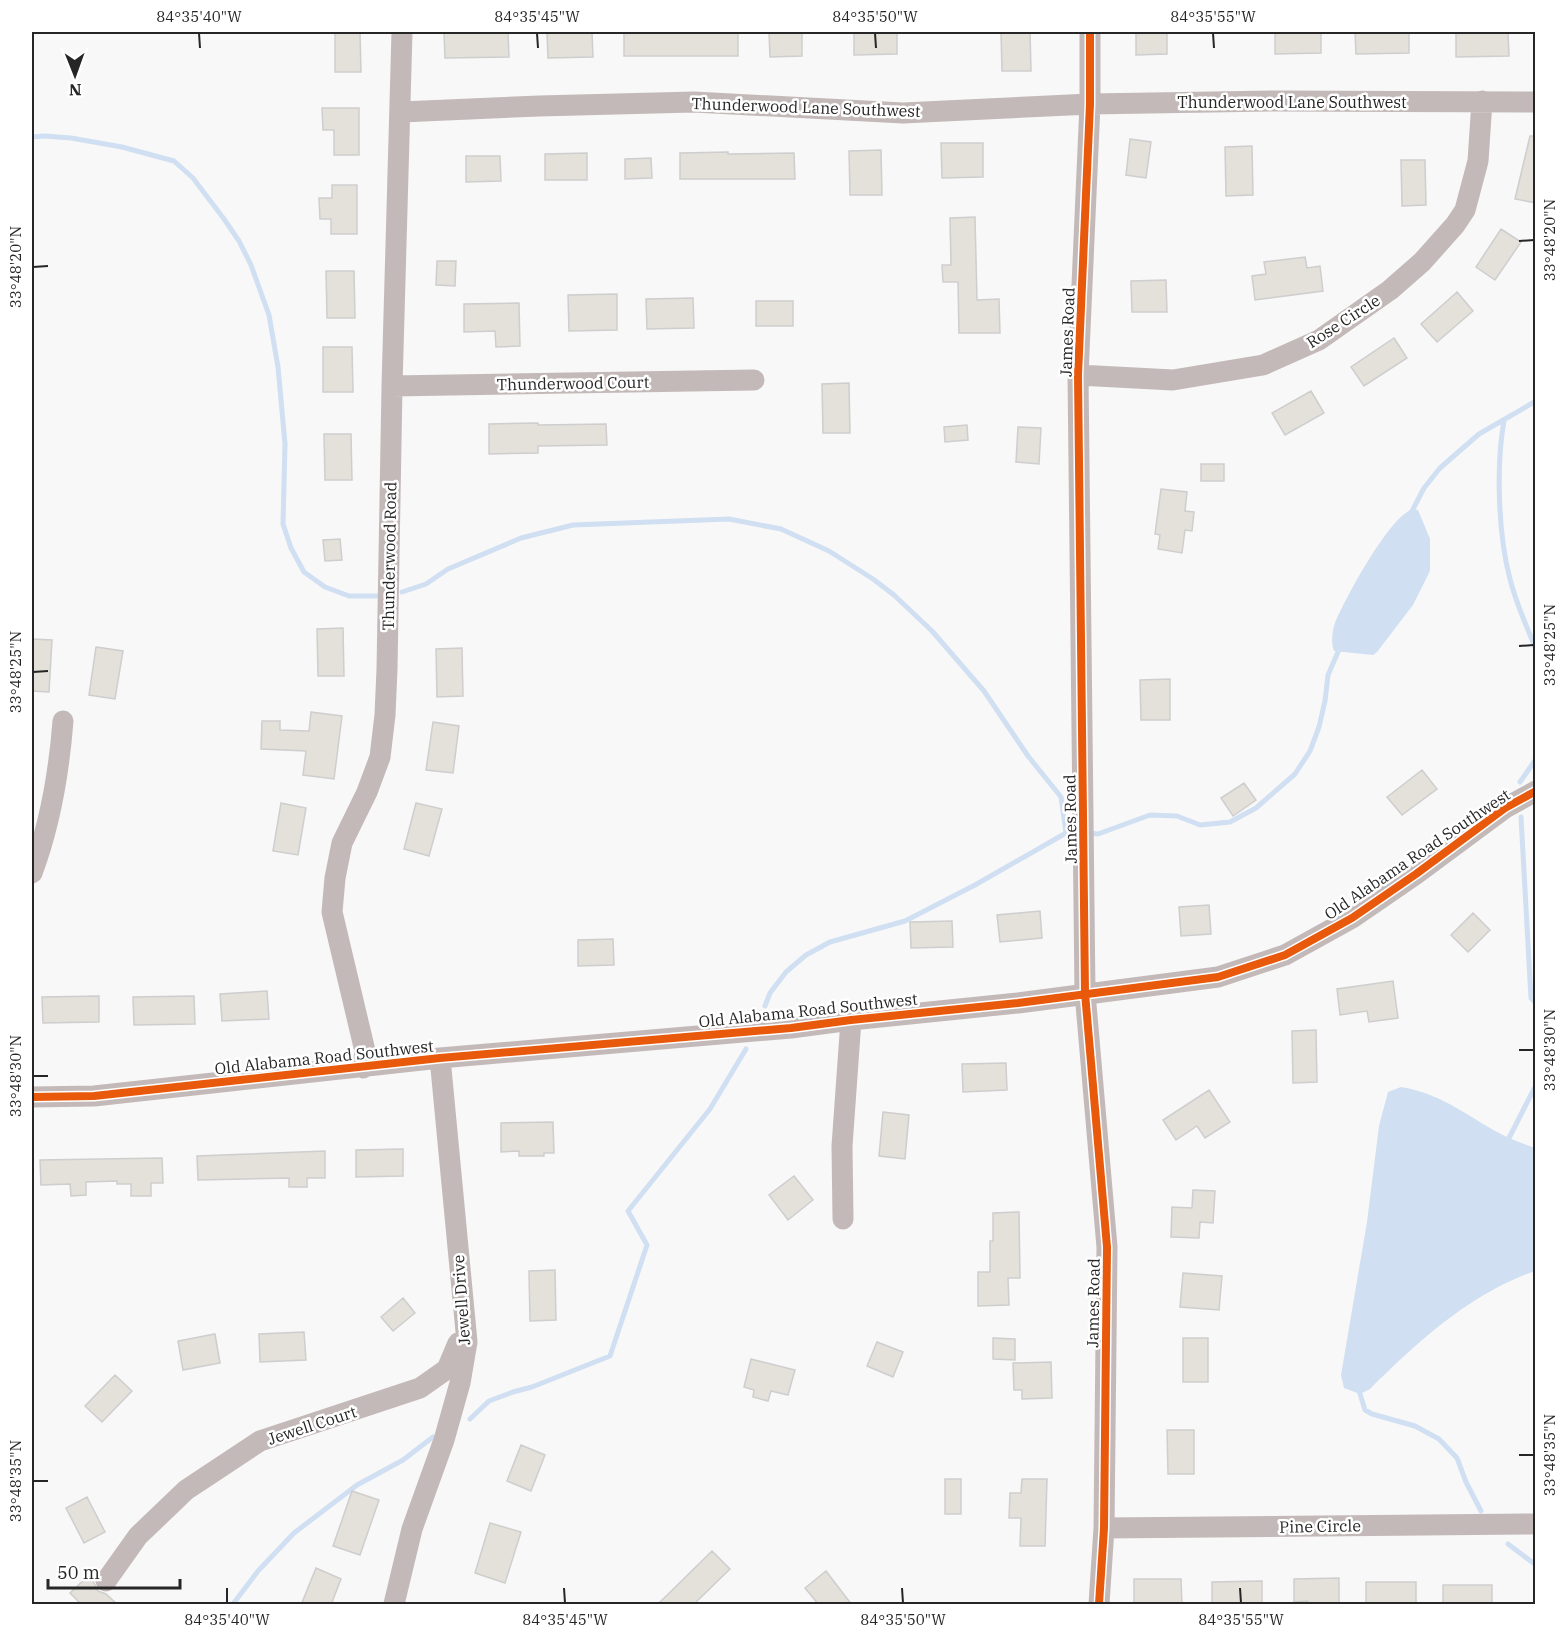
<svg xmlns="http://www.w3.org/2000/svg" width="1567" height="1636" font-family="'IBM Plex Serif',serif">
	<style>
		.water { fill: #d0dff1 }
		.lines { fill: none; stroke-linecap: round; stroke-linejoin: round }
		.stream { stroke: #d0dff1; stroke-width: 5 }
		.building { fill: #e4e0da; stroke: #cecece; stroke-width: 1.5 }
		.minor { stroke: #c4b9b9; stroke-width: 21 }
		.cycleway-casing { stroke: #fff; stroke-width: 11 }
		.cycleway { stroke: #e8590c; stroke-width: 8 }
		.ticks { fill: none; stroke: #262626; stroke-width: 2 }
		.labels { text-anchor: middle; stroke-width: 5; stroke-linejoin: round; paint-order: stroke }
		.street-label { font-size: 16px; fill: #262626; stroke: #fff }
		.neatline { fill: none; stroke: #262626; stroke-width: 2 }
		.ticks-label { font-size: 15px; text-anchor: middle; fill: #262626 }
	</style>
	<rect width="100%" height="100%" fill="#f8f8f8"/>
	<path class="water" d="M1413,509l5,1 12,29v32l-17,34 -36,47 -4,3 -39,-4c-3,-7 -2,-20 1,-28 10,-24 55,-108 78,-114z
		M1401,1087c44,7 70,33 108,51 9,4 18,7 26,10v123c-64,22 -118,71 -165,118l-10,5 -16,-6 -3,-13 26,-153 12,-96 9,-34z"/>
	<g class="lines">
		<path class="stream" d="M32,137l13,-1 26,2 51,9 52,14 19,17 31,41 15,22 12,24 18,50 9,52 7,77 -2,80 8,24 13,24 21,15 24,9h28
			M1504,421c-8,44 -6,113 6,158 6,24 16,47 26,70
			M1410,515l14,-27 16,-20 39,-34 57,-33
			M402,592l24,-8 22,-15 73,-31 52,-13 156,-6 52,10 48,22 44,28 21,16 38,36 52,60 44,65 33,41 5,36
			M1520,782l16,-23
			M1521,817l10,181 5,5
			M1087,833l11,1 52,-19 27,1 23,9 30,-3 26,-14 39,-34 15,-23 9,-24 6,-26 3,-26 13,-30
			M765,1006l5,-13 16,-21 20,-17 24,-13 75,-21 70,-36 91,-52h12
			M1509,1138l27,-53
			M1360,1394l5,16 7,4 43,12 24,13 18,19 9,24 15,29
			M470,1419l19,-18 24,-9 19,-5 78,-31 37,-111 -19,-34 82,-102 36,-60
			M1508,1544l28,21
			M233,1604l25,-33 36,-38 63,-48 46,-25 30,-23"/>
	</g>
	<path class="building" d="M335,32h25l1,40h-26z
		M508,32l1,25 -64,1 -1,-25z
		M547,32h45l1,25 -45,1z
		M624,32h114v24h-114z
		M769,32h33v24l-32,1z
		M854,32h43v22l-43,1z
		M1001,32h29l1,39h-29z
		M1136,32h31v22l-31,1z
		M1275,32h46v21l-46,1z
		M1355,32h54v21l-53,1z
		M1456,32h52l1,24 -53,1z
		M322,108h37v47h-25v-25h-11z
		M1530,136h6v67l-21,-4z
		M1130,139l21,3 -5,36 -20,-3z
		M941,143h42v34l-41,1z
		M1252,146l1,49 -27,1 -1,-49z
		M881,150l1,45h-32l-1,-44z
		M728,152v2l66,-1 1,26h-115v-26z
		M587,153v27h-42v-26z
		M466,156h34l1,25 -35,1z
		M651,158l1,20 -27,1v-20z
		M1401,160h24l1,45 -24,1z
		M332,185h25v49h-26v-15h-11l-1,-21h13z
		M975,217l2,83 22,-1 1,34h-41l-1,-51h-15l-1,-17h9l-1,-47z
		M1501,229l20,13 -26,38 -19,-13z
		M1305,257l2,11 13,-2 3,25 -68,9 -3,-24 14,-2 -2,-12z
		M437,261h19l-1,25 -19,-1z
		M326,271h28l1,47h-28z
		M1166,280l1,32h-35l-1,-31z
		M1457,292l16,19 -36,31 -16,-18z
		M617,294v36l-48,1 -1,-36z
		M693,298l1,30 -47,1 -1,-30z
		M756,301h37v25h-37z
		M519,303l1,43 -24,1 -1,-16 -31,1v-28z
		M1394,338l13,20 -43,28 -13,-19z
		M323,347h29l1,45h-30z
		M849,383l1,50h-27l-1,-49z
		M1311,391l13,22 -39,22 -13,-22z
		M538,423v2l68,-1 1,21 -69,1v7l-49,1v-30z
		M967,425l1,15 -23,2 -1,-15z
		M1018,427l23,1 -2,36 -23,-2z
		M324,434h27l1,46h-27z
		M1201,464h23v17h-23z
		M1161,489l26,3 -2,19 9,1 -2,19 -7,-1 -3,23 -24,-4 2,-14 -5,-1z
		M340,539l2,21 -17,1 -2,-21z
		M343,628l1,48h-26l-1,-47z
		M32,639l20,1 -3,52 -17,-1z
		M96,647l27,4 -8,48 -26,-4z
		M462,648l1,48 -26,1 -1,-48z
		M1170,679v41h-29l-1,-40z
		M311,712l31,4 -8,63 -31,-4 3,-24 -45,-2 1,-28h18v9l29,1z
		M433,722l26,4 -6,47 -27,-3z
		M1422,770l15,19 -35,26 -15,-18z
		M1244,783l12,17 -23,16 -12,-18z
		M281,803l25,5 -8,47 -25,-4z
		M416,803l26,6 -13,47 -25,-7z
		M1209,905l2,29 -30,2 -2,-29z
		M1040,911l2,27 -42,4 -3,-27z
		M1473,913l17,17 -22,22 -17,-17z
		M952,921l1,26 -42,1 -1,-26z
		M613,939l1,26 -36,1v-26z
		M1393,981l5,37 -29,4 -2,-11 -27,4 -3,-26z
		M267,991l2,28 -47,2 -2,-27z
		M99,996v26l-56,1 -1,-26z
		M194,996l1,28 -61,1 -1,-28z
		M1316,1030l1,52 -24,1 -1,-52z
		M1006,1063l1,27 -44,2 -1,-28z
		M1209,1090l21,32 -25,16 -8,-12 -21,14 -13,-20z
		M883,1112l26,3 -4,44 -26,-3z
		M553,1122l1,31h-10v3h-25v-5l-18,1v-29z
		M403,1149v27l-47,1v-27z
		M325,1151v27h-18v9h-18v-9l-91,2 -1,-24z
		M162,1158l1,25h-12v13h-20v-12h-14v-3l-31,1v13l-15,1 -1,-12 -29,1 -1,-25z
		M794,1176l19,24 -25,20 -19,-25z
		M1193,1190l22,1 -2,32 -13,-1 -1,16 -28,-1 1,-30 20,1z
		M1019,1212l1,66h-12l1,27 -31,1v-34h12v-31h3v-28z
		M555,1270l1,50 -26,1 -1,-50z
		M1183,1273l39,3 -3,34 -39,-3z
		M403,1298l12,15 -22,18 -12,-14z
		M304,1332l2,28 -46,2 -1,-28z
		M215,1334l5,29 -37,7 -5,-29z
		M993,1338l22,1v21l-22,-1z
		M1183,1338h25v44h-25z
		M877,1342l26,10 -10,25 -26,-11z
		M751,1359l44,11 -7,25 -17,-4 -3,10 -15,-4 1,-7 -10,-3z
		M1051,1362l1,36 -30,1v-9h-8l-1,-27z
		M115,1375l17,16 -30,31 -17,-16z
		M1167,1430h27v44h-26z
		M521,1445l24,10 -14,36 -24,-10z
		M945,1479h16v35h-16z
		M1022,1479h25l-2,67h-25l1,-28h-12l1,-25h11z
		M352,1491l27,9 -19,55 -27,-9z
		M87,1497l18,35 -21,11 -18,-35z
		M490,1523l31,9 -16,51 -30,-10z
		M712,1551l18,18 -37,36h-36z
		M316,1568l25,11 -10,26h-30z
		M826,1571l26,34h-33l-14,-17z
		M88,1576l5,5 5,10 8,3 12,11h-36l-12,-12z
		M1339,1578v27h-31v-4l-14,1v-23z
		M1134,1579h47l1,26h-48z
		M1262,1581v24h-50v-23z
		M1366,1582h50v23h-50z
		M1443,1585h49v20h-49z"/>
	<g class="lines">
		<path class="minor" d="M1090,32v72l-12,271 7,618 22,254 -3,281 -5,76
			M401,112l138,-6 155,-4 209,11 187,-9 182,-3 264,1
			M1078,375l95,5 90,-15 56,-25 71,-50 32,-28 33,-37 10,-15 13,-49 4,-60
			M392,386l362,-6
			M32,873c18,-48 27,-101 31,-152
			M363,1068l2,-17 -33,-139 3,-34 7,-35 25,-51 13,-35 5,-42 2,-46 5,-283 10,-354
			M32,1097l62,-1 346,-38 351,-30 60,-8 167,-17 200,-26 67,-22 67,-37 64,-44 89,-66 31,-17
			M843,1219l-1,-73 9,-126
			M1104,1528l432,-4
			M106,1581l32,-45 48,-46 74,-49 160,-53 27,-19 11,-26
			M394,1604l18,-75 32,-89 16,-57 7,-41 -27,-284"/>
		<defs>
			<path id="cycleway" d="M1090,32v72l-12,271 7,618 22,254 -3,281 -5,76
				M32,1097l62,-1 346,-38 351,-30 60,-8 167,-17 200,-26 67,-22 67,-37 64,-44 89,-66 31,-17"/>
		</defs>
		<use href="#cycleway" class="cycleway-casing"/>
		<use href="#cycleway" class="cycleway"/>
	</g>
	<path class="ticks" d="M199,33l1,15M537,33l1,15M875,33l1,15M1213,33l1,15M1519,241l15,-1M33,267l15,-1M1519,646l15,-1M33,672l15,-1M1519,1050h15M33,1076h15M1519,1455h15M33,1481h15M227,1588v15M564,1588l1,15M902,1588l1,15M1240,1588l1,15"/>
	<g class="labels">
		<g class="street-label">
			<text x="1292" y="108">Thunderwood Lane Southwest</text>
			<text transform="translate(806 107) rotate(2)" y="6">Thunderwood Lane Southwest</text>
			<text transform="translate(1343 321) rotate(-33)" y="6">Rose Circle</text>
			<text transform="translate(1067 332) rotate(-88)" y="6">James Road</text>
			<text transform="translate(573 383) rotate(-1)" y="6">Thunderwood Court</text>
			<text transform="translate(389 556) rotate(-89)" y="6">Thunderwood Road</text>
			<text transform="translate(1070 819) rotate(-91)" y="6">James Road</text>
			<text transform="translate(1417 854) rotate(-34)" y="6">Old Alabama Road Southwest</text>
			<text transform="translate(808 1010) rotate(-6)" y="6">Old Alabama Road Southwest</text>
			<text transform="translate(324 1057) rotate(-6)" y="6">Old Alabama Road Southwest</text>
			<text transform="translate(461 1300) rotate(-94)" y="6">Jewell Drive</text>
			<text transform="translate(1093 1303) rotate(-89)" y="6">James Road</text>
			<text transform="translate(312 1425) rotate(-18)" y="6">Jewell Court</text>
			<text transform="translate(1320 1526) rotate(-1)" y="6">Pine Circle</text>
		</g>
	</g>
	<rect width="1567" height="1636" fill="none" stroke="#ffffff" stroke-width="66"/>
	<g transform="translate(75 75) rotate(179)" stroke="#ffffff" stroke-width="4.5" paint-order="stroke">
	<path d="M0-4.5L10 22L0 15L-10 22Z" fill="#262626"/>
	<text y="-9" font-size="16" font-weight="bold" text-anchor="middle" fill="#262626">N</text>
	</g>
	<path d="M48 1579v9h132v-9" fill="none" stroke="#262626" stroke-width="3"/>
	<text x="57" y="1579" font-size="18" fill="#262626" stroke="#ffffff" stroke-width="4.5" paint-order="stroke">50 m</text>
	<rect x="33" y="33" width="1501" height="1570" class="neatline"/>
	<g class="ticks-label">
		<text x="199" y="22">84°35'40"W</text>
		<text x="537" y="22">84°35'45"W</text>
		<text x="875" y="22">84°35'50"W</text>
		<text x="1213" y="22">84°35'55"W</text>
		<text transform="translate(1550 240) rotate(-90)" y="5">33°48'20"N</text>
		<text transform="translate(16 267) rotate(-90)" y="5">33°48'20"N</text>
		<text transform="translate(1550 645) rotate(-90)" y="5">33°48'25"N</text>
		<text transform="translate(16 672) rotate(-90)" y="5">33°48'25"N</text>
		<text transform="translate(1550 1050) rotate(-90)" y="5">33°48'30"N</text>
		<text transform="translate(16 1076) rotate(-90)" y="5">33°48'30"N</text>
		<text transform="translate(1550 1455) rotate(-90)" y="5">33°48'35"N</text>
		<text transform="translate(16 1481) rotate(-90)" y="5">33°48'35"N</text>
		<text x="227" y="1625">84°35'40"W</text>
		<text x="565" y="1625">84°35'45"W</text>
		<text x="903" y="1625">84°35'50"W</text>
		<text x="1241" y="1625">84°35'55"W</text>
	</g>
</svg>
